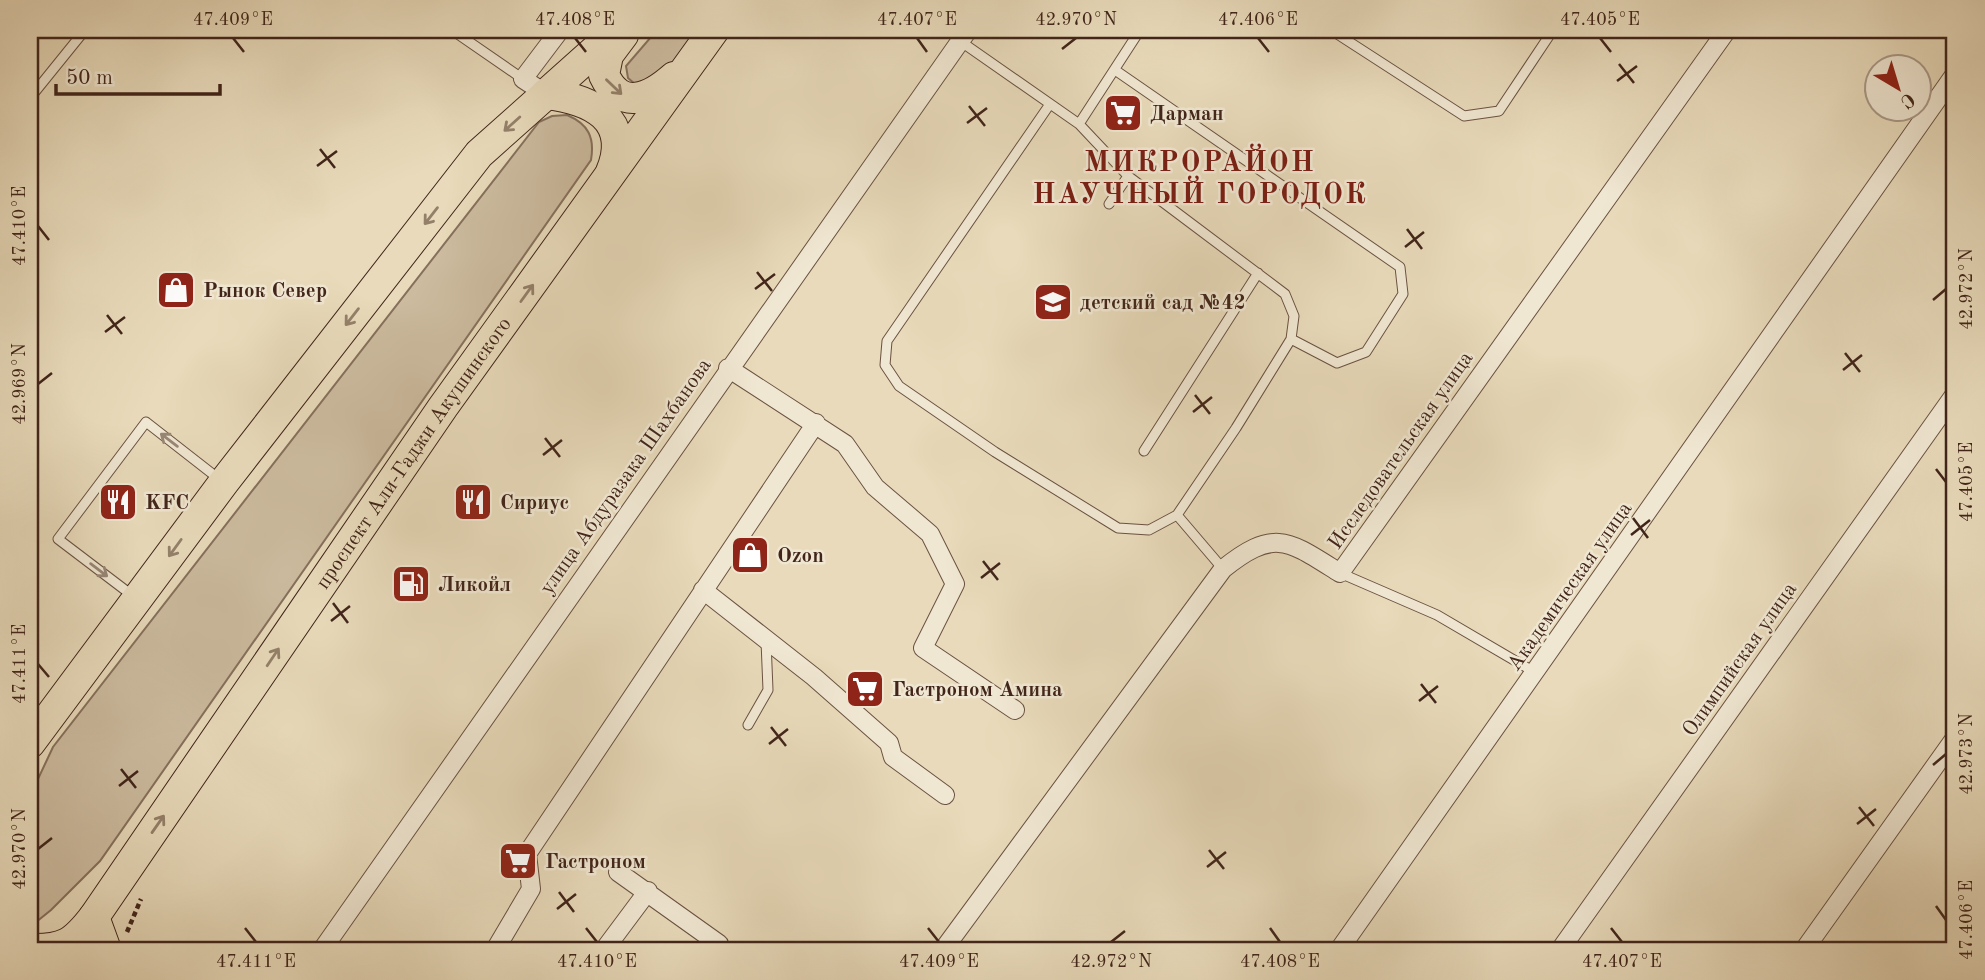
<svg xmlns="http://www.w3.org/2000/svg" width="1985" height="980" font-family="'Old Standard TT',serif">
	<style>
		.green { fill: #ccbb9f; stroke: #86705c; stroke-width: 2 }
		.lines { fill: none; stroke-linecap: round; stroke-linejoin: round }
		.service-casing { stroke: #6b5242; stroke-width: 11 }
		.minor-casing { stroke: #6b5242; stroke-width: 20 }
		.trunk-casing { stroke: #41251a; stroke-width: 32 }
		.path { stroke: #41251a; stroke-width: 4.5; stroke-dasharray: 5 3.5; stroke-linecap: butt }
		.service { stroke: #f0e7d2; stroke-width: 9 }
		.minor { stroke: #f0e7d2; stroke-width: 18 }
		.trunk { stroke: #e8daba; stroke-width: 30 }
		.oneway { stroke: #94806a }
		.oneway2 { stroke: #988676 }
		.ticks { fill: none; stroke: #41251a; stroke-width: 2.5 }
		.labels { text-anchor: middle; stroke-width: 5; stroke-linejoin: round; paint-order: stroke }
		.poi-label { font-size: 21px; font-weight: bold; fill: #41251a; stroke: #f0e7d2; text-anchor: start }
		.street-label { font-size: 21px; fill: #41251a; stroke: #f0e7d2 }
		.district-label { font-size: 28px; font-weight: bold; letter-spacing: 2px; fill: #7a1f14; stroke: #f0e7d2 }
		.neatline { fill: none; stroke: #41251a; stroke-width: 2.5 }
		.ticks-label { font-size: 18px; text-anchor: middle; fill: #41251a }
	</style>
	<rect width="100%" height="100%" fill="#e8daba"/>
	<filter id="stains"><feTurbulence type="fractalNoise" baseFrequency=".00286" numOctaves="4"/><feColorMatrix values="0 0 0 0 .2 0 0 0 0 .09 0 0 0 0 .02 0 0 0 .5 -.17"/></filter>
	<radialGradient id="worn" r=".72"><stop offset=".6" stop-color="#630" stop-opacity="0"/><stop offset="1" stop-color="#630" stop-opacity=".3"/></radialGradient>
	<path class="green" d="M657,30h39l-29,41 -32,13 -7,-6 -2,-12z
		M567,115c21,9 28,22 24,45l-491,701 -49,49 -21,17v-131l23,-49 486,-625 13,-6z"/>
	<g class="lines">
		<defs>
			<path id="service" d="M452,30l71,49
				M1331,30l133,86 35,-5 54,-81
				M960,41l119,83 49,52 157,118 9,22 -3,23 -55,89 -59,87 -28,15 -31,-2 -123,-76 -96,-66 -14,-21 2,-24 163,-237
				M1115,70l285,197 3,27 -37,58 -29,11 -46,-24
				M30,98l55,-68
				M1079,124l61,-94
				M1109,204l19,-28
				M1144,451l114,-178
				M1177,515l46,54
				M1340,573l97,42 99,58
				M133,596l-75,-57 88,-117 73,57
				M748,725l20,-35 -2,-49"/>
			<path id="minor" d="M546,94l-23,-15 37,-49
				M728,368l117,76 30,43 55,47 25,50 -32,64 92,62
				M703,590l111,87 75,66 4,14 52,38
				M618,872l101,72
				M322,950l646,-920
				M495,950l36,-61 -4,-35 289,-431
				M604,950l44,-59
				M943,950l280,-381c52,-42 66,-28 117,4l387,-543
				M1339,950l616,-876
				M1560,950l395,-556
				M1804,950l151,-212"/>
			<g id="trunk">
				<path d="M623,35l-15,20 -4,20c17,37 46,23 70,2"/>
				<path d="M546,94c45,5 87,25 65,78"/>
				<path d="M30,743l194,-261 255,-328 139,-124"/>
				<path d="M94,917l12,33"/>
				<path id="s1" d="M30,949c34,1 44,-6 64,-32l349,-510 271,-377"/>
			</g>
		</defs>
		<use href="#service" class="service-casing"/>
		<use href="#minor" class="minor-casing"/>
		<use href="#trunk" class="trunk-casing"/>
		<path class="path" d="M127,932l14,-33"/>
		<use href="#service" class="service"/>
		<use href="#minor" class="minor"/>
		<use href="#trunk" class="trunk"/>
	</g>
	<defs><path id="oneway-shaft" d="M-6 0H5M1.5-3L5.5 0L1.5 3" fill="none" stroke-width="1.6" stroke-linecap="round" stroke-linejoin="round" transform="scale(1.75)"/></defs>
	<g class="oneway">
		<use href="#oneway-shaft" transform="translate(614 87) rotate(44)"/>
		<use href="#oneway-shaft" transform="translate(512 124) rotate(138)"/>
		<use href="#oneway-shaft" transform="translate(431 216) rotate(128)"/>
		<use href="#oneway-shaft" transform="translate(527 293) rotate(-54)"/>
		<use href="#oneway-shaft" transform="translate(352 317) rotate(128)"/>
		<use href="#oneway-shaft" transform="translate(175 548) rotate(126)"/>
		<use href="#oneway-shaft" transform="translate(273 657) rotate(-56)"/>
		<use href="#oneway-shaft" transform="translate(158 824) rotate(-55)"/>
	</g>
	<g class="oneway2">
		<use href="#oneway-shaft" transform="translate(169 440) rotate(-143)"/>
		<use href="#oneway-shaft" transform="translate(99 570) rotate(37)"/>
	</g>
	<path class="ticks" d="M233,38l11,14M575,38l11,14M917,38l10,14M1258,38l11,14M1600,38l11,14M1062,49l14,-11M1619,64l15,19M1617,81l20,-15M969,106l16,20M967,123l20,-15M320,149l15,19M317,166l20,-15M38,226l11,14M1407,229l15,20M1405,247l19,-15M757,272l15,19M755,289l20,-15M1933,300l13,-11M107,315l15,19M105,332l20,-15M1845,353l15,19M1843,370l19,-15M38,384l14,-11M1195,395l15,19M1193,412l19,-15M545,438l15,19M543,455l19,-15M1936,469l10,13M1633,518l15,20M1631,535l19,-15M983,561l15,19M981,578l19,-15M333,603l15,20M331,621l19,-15M38,664l11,13M1421,684l15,19M1419,701l19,-15M771,727l15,19M769,744l19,-15M1933,765l13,-11M121,769l15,19M119,786l19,-15M1859,807l15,19M1857,824l19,-15M38,849l14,-11M1209,850l15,19M1207,867l19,-15M559,892l15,20M1936,906l10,14M557,909l19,-15M245,928l11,14M586,928l11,14M928,928l11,14M1270,928l10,14M1611,928l11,14M1111,942l14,-11"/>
	<defs>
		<symbol id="supermarket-square" viewBox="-11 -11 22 22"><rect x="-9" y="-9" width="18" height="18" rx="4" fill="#8f2418" stroke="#f0e7d2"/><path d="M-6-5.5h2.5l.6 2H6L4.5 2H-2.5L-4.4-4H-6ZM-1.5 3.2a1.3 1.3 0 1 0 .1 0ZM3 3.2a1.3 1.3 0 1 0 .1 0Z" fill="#fff"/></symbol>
		<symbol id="shop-square" viewBox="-11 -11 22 22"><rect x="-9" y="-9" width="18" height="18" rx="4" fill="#8f2418" stroke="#f0e7d2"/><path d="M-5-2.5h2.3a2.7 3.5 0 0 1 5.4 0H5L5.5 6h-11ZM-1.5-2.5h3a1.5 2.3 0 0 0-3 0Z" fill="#fff"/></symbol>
		<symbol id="school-square" viewBox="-11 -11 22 22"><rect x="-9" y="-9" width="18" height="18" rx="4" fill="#8f2418" stroke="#f0e7d2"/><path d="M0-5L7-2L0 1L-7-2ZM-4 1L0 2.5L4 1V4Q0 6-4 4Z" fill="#fff"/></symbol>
		<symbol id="restaurant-square" viewBox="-11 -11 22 22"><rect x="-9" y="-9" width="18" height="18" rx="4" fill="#8f2418" stroke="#f0e7d2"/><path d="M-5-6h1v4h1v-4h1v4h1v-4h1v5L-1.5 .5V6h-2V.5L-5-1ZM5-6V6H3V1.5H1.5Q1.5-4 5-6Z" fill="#fff"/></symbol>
		<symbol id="fuel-square" viewBox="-11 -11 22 22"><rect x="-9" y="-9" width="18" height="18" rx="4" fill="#8f2418" stroke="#f0e7d2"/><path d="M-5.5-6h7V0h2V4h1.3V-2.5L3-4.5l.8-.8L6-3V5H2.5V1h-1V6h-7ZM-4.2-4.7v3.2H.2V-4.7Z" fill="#fff"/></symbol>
	</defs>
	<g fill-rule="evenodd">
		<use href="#supermarket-square" x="1101" y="91" width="44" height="44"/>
		<use href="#shop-square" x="154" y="268" width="44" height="44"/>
		<use href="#school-square" x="1031" y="280" width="44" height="44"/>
		<use href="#restaurant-square" x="96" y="480" width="44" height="44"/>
		<use href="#restaurant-square" x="451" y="480" width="44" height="44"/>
		<use href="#shop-square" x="728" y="533" width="44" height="44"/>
		<use href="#fuel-square" x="389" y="562" width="44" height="44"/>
		<use href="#supermarket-square" x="843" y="667" width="44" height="44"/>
		<use href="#supermarket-square" x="496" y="839" width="44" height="44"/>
	</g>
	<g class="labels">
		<g class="poi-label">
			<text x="1150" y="120">Дарман</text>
			<text x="203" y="297">Рынок Север</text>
			<text x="1080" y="309">детский сад №42</text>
			<text x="145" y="509">KFC</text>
			<text x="500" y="509">Сириус</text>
			<text x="777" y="562">Ozon</text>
			<text x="438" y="591">Ликойл</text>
			<text x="892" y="696">Гастроном Амина</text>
			<text x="545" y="868">Гастроном</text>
		</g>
		<g class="street-label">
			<text transform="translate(1400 450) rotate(-55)" y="7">Исследовательская улица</text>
			<text dy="7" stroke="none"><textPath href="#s1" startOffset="639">проспект Али-Гаджи Акушинского</textPath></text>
			<text transform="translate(625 476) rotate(-55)" y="7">улица Абдуразака Шахбанова</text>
			<text transform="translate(1569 586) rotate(-55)" y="7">Академическая улица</text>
			<text transform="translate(1739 659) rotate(-55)" y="7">Олимпийская улица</text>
		</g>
		<g class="district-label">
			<text x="1200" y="171">МИКРОРАЙОН<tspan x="1200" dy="32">НАУЧНЫЙ ГОРОДОК</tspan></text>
		</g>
	</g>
	<rect width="1985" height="980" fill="none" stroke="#e8daba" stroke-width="77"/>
	<g transform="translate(1898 88) rotate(142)"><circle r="33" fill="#f0e7d2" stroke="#aa9988" stroke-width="2"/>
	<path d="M0-5L12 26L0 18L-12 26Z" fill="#8f2418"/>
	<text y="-10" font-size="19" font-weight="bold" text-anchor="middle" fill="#41251a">С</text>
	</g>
	<path d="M56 84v10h164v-10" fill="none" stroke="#41251a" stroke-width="3.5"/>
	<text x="66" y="84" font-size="21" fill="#41251a" stroke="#f0e7d2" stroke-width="5" paint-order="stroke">50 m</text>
	<rect x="38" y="38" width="1908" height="904" class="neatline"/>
	<g class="ticks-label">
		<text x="233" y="25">47.409°E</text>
		<text x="575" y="25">47.408°E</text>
		<text x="917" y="25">47.407°E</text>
		<text x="1076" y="25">42.970°N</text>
		<text x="1258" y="25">47.406°E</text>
		<text x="1600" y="25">47.405°E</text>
		<text transform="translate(19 226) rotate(-90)" y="6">47.410°E</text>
		<text transform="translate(1966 289) rotate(-90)" y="6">42.972°N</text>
		<text transform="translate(19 384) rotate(-90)" y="6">42.969°N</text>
		<text transform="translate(1966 482) rotate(-90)" y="6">47.405°E</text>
		<text transform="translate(19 664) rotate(-90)" y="6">47.411°E</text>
		<text transform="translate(1966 754) rotate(-90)" y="6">42.973°N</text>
		<text transform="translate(19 849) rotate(-90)" y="6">42.970°N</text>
		<text transform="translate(1966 920) rotate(-90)" y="6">47.406°E</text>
		<text x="256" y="967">47.411°E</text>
		<text x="597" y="967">47.410°E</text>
		<text x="939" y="967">47.409°E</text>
		<text x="1111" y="967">42.972°N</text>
		<text x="1280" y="967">47.408°E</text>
		<text x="1622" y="967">47.407°E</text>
	</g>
	<rect width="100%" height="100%" filter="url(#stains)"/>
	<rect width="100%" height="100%" fill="url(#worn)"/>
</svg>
